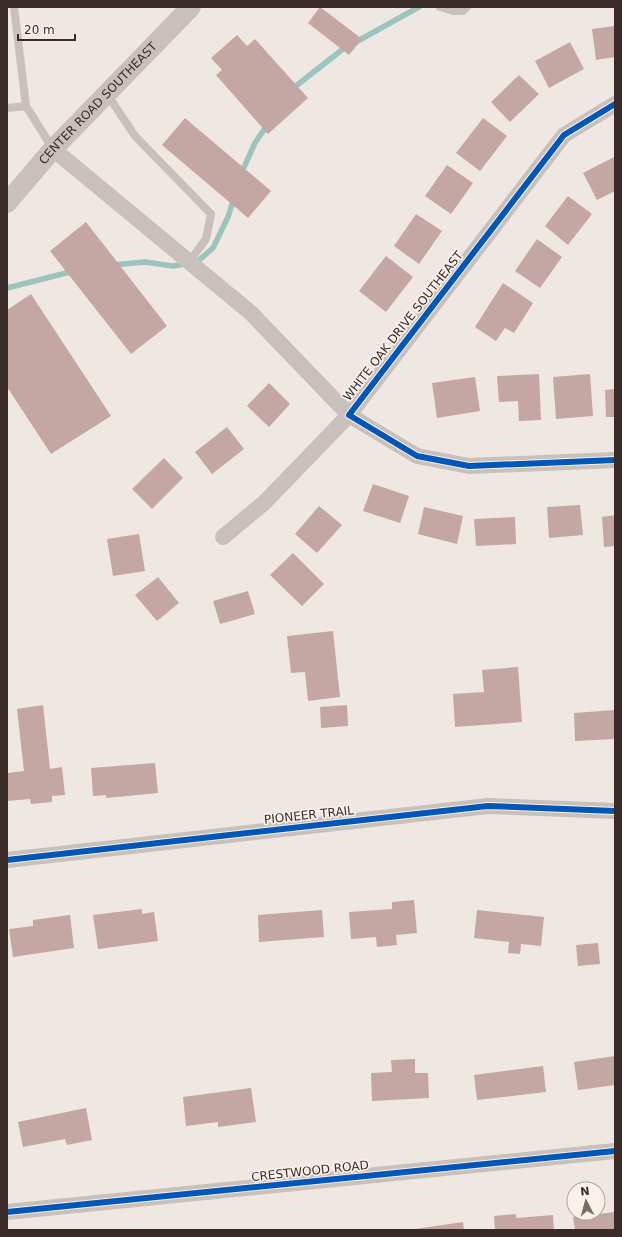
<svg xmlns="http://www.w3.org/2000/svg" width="622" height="1237" font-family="'DejaVu Sans',sans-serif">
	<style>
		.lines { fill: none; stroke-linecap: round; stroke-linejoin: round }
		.stream { stroke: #9cc3bd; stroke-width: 5.5 }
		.building { fill: #c4a7a3 }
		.service { stroke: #c9bfbb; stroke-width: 8 }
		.minor { stroke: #c9bfbb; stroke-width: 16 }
		.tertiary { stroke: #c9bfbb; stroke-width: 20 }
		.cycleway-casing { stroke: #fbf1ea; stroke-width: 8 }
		.cycleway { stroke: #0057b8; stroke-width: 6 }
		.labels { text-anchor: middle; stroke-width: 3.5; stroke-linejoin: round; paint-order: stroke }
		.street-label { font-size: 12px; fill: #3a2b28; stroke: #fbf1ea }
	</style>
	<rect width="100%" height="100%" fill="#efe7e2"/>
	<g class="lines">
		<path class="stream" d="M356,42l63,-35
			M292,89l51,-40 6,-3
			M241,174l14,-31 13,-19
			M112,265l33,-3 28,4 24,-4 16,-14 15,-31 6,-19
			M7,288l67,-17"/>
	</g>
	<path class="building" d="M320,7l42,32 -13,16 -41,-32z
		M615,26v31l-19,3 -4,-31z
		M237,35l10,11 8,-7 53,59 -40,36 -52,-59 6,-5 -11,-12z
		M570,42l14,27 -35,19 -14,-27z
		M519,75l20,19 -29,28 -19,-20z
		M185,118l86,73 -23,27 -86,-73z
		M483,118l24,18 -27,35 -24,-18z
		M614,157l1,34 -18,9 -14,-27z
		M447,165l26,18 -22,31 -26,-18z
		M568,196l24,18 -24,31 -23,-19z
		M416,214l26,17 -23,33 -25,-18z
		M86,222l81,104 -36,28 -81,-103z
		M537,239l25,18 -22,31 -25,-17z
		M386,256l27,21 -27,35 -27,-21z
		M503,283l30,20 -19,30 -9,-5 -9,13 -21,-14z
		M31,294l80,122 -60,38 -44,-67v-77z
		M539,374l2,46 -22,1 -1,-20 -19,1 -2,-26z
		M590,374l3,42 -37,3 -3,-42z
		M475,377l5,34 -43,7 -5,-35z
		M269,383l21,21 -21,23 -22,-21z
		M615,389v28h-9l-1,-27z
		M227,427l17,22 -32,25 -17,-22z
		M164,458l19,20 -31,31 -20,-20z
		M373,484l36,12 -9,27 -37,-12z
		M580,505l3,30 -34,3 -2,-31z
		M319,506l23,19 -25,28 -22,-19z
		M424,507l39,9 -6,28 -39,-10z
		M615,515v31l-11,1 -2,-30z
		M515,517l1,27 -40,2 -2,-27z
		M139,534l6,37 -32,5 -6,-37z
		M293,553l31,31 -22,22 -32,-31z
		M158,577l21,26 -22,18 -22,-26z
		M248,591l7,23 -35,10 -7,-23z
		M333,631l7,66 -32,4 -3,-29 -14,1 -4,-37z
		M518,667l4,55 -67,5 -2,-33 31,-2 -2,-22z
		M43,705l7,64 12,-2 3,28 -13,1v6l-21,2 -1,-5 -23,2v-28l17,-2 -7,-62z
		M347,705l1,21 -27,2 -1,-21z
		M615,710v29l-40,2 -1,-28z
		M155,763l3,30 -52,5v-3l-13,1 -2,-28z
		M414,900l3,33 -21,2 1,10 -20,2 -1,-10 -25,2 -2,-27 43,-3v-7z
		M142,909v5l12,-2 4,29 -60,8 -5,-34z
		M322,910l2,27 -65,5 -1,-27z
		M477,910l67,7 -3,29 -20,-2 -1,10 -12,-1 1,-11 -35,-4z
		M70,915l4,33 -61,9 -4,-28 24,-3v-6z
		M598,943l2,21 -22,2 -2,-21z
		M615,1056v29l-37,5 -4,-28z
		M415,1059v14h13l1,25 -57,3 -1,-28 21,-1 -1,-12z
		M543,1066l3,26 -69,8 -3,-25z
		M251,1088l5,34 -38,5v-5l-32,4 -3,-29z
		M86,1108l6,32 -25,5 -2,-6 -42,8 -5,-25z
		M615,1212v18h-40l-2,-13z
		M516,1214v4l37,-3 1,15h-59l-1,-14z
		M463,1222l1,8h-49v-1z"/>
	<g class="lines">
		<path class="service" d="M14,7l12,99 27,43
			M440,7l13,4h10l4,-4
			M107,94l28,42 76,78 -5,25 -17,23
			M7,108l19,-2"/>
		<path class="minor" d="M615,104l-51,31 -215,280 68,41 52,10 146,-6
			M53,149l198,164 98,102 -84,87 -42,35
			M7,860l481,-54 127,5
			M7,1212l608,-61"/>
		<path class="tertiary" id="s1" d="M7,203l46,-54 138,-142"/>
		<defs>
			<path id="cycleway" d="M615,104l-51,31 -215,280 68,41 52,10 146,-6
				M7,860l481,-54 127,5
				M7,1212l608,-61"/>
		</defs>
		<use href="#cycleway" class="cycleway-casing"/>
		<use href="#cycleway" class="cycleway"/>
	</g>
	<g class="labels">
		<g class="street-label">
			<text dy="4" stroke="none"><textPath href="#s1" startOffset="135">CENTER ROAD SOUTHEAST</textPath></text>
			<text transform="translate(403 326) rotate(-52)" y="4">WHITE OAK DRIVE SOUTHEAST</text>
			<text transform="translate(309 815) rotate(-6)" y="4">PIONEER TRAIL</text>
			<text transform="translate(310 1171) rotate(-6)" y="4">CRESTWOOD ROAD</text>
		</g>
	</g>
	<rect width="622" height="1237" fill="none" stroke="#3a2b28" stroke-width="16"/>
	<g transform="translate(586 1201) rotate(354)"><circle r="19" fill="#fbf1ea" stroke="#aea29c"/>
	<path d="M0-3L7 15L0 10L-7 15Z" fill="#796d69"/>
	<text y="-6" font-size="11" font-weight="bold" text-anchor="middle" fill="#3a2b28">N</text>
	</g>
	<path d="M18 34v6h57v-6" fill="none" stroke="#3a2b28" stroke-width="2"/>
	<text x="24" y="34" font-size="12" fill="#3a2b28" stroke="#fbf1ea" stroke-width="3" paint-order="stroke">20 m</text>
</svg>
